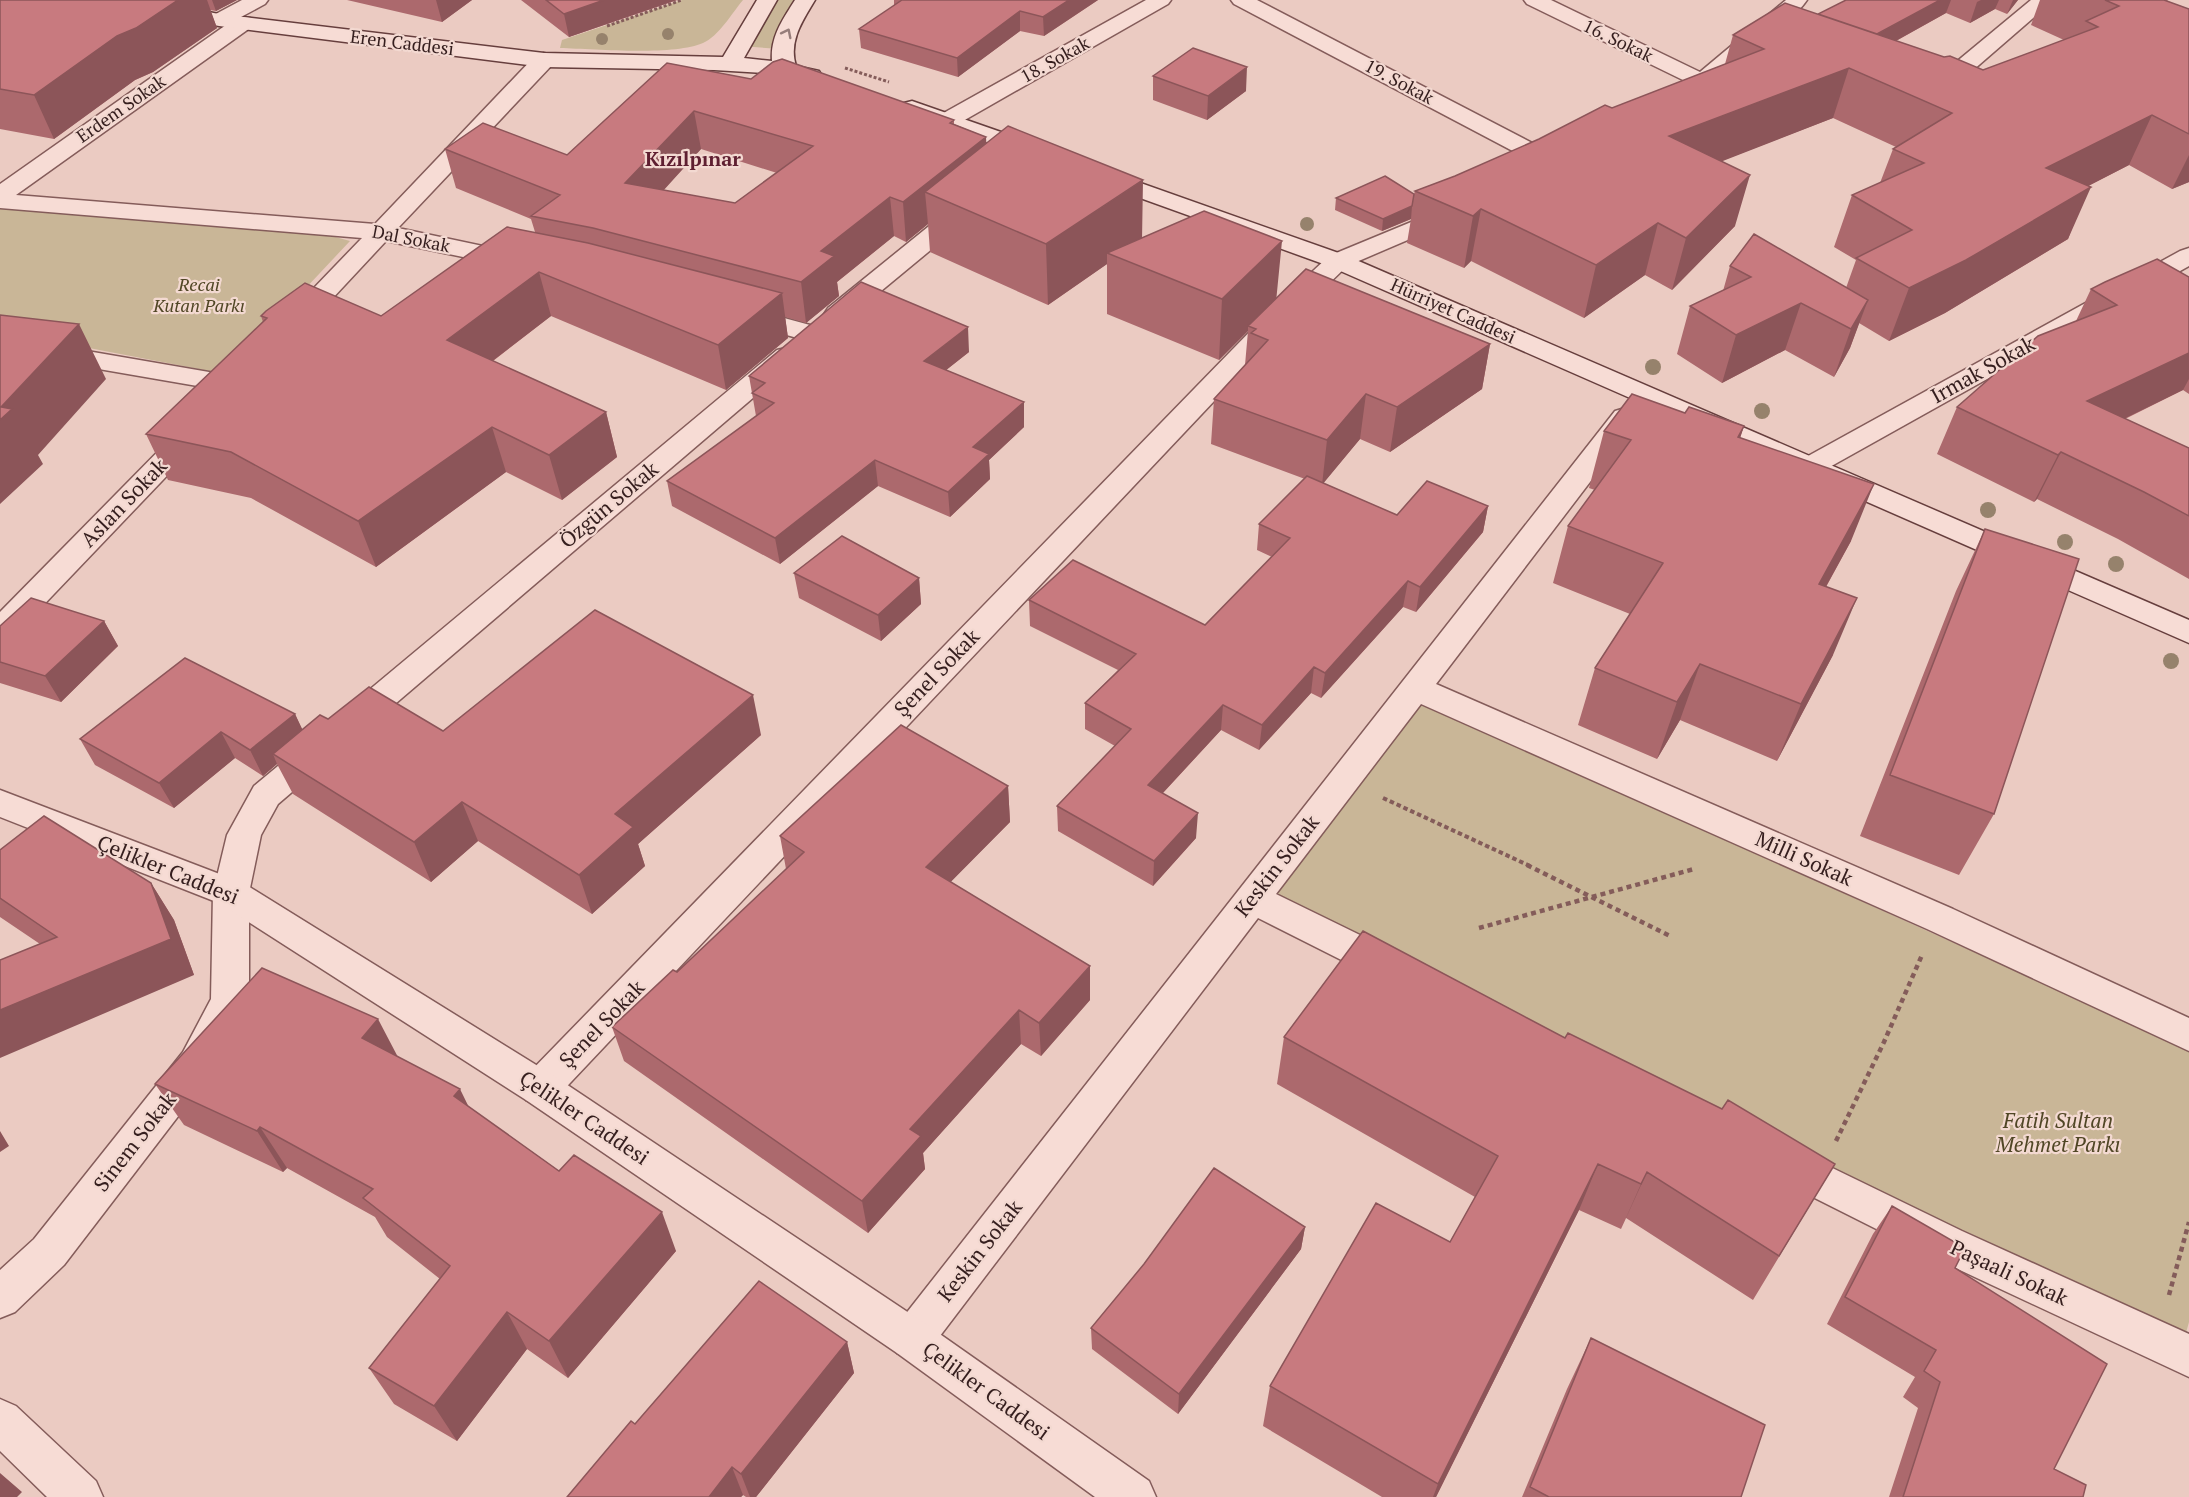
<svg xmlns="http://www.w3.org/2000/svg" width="2189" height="1497" font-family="'PT Serif',serif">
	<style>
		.green { fill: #c9b697 }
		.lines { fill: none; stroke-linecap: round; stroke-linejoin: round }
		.minor-casing { stroke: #845c5a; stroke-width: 3 }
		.tertiary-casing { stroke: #845c5a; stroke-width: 3 }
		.secondary-casing { stroke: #663e3d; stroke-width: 3 }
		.path-far2 { stroke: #845c5a; stroke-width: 3; stroke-dasharray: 3 2; stroke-linecap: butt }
		.path-far1 { stroke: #845c5a; stroke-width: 4; stroke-dasharray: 4.5 3; stroke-linecap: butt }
		.path { stroke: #845c5a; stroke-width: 4.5; stroke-dasharray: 5 4; stroke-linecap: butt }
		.minor { fill: #f7dcd5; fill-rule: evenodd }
		.tertiary { fill: #f7dcd5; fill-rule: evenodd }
		.secondary { fill: #f7dcd5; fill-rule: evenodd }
		.tree { fill: #96826c }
		.wall { fill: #ac696d; fill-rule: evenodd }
		.shaded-wall { fill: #8c5559 }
		.building { fill: #c87a7f; stroke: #8c5559; stroke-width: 1.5; fill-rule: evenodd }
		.oneway { stroke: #967d7a }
		.labels { text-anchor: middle; stroke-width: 4.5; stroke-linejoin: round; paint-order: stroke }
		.far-street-label { font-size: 18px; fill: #351e1e; stroke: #f3d9d1 }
		.far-park-label { font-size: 18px; font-style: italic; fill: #504625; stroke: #f3d9d1 }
		.far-quarter-label { font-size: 20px; font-weight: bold; fill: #5f1f31; stroke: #f3d9d1 }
		.street-label { font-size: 21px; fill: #351e1e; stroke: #f3d9d1 }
		.park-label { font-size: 21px; font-style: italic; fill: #504625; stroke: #f3d9d1 }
	</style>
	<rect width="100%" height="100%" fill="#ebcbc2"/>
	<path class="green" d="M682,0h61c-11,13 -24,36 -40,43 -29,13 -109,6 -143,5l2,-8z
		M767,0h38l-25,49 -40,-3z
		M0,207l310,23 40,11 -125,133 -225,-43z
		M1416,700l773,349v273l-5,18 -921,-447z"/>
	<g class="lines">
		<defs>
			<path id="minor" d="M242,0h26l-3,4 -24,13 9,1 3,5 -3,5 -234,167 359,29 161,-169 8,-2 8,2 3,5 -3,5 -154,163 127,27 4,5 -4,5 -9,3 -130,-27 -83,89 -9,2 -9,-2 -4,-6 4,-6 77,-80 -362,-30v-24l226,-159 -14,-1 -4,-4 4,-4z
				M1146,0h25l-3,4 -212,121 -8,2 -8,-2 -3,-5 3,-5z
				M1231,0h26l306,159 4,5 -4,5 -8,2 -8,-2 -313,-165z
				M1524,0h27l149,72 86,-72h21c-13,20 -94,89 -116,96 -5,2 -9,1 -14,0l-3,-5 11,-10 -158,-77z
				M2031,0h23l-112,97 -8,2 -8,-2 -3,-5 3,-5z
				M964,203l9,2 3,5 -3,5 -127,105 -9,2 -9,-2 -4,-6 4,-6 127,-103z
				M1450,206l9,2 3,5 -3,5 -112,48 -63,61 -730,773 -14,5 -14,-5 -5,-12 5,-12 740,-761 63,-59z
				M2189,248v18l-370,207 -10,3 -10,-3 -4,-6 4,-6 381,-210z
				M744,307l77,21 4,6 -4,6 -9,2 -77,-21 -4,-6 4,-6z
				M0,336l238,41 10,2 4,6 -4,6 -10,2 -238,-41z
				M786,348l9,2 4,6 -4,6 -517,442 -17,31 -12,58v107l-40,76 -145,189 -49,47 -15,6v-48l34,-31 149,-187 28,-53 2,-106 14,-58 27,-49 523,-436z
				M1625,408l10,3 4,6 -4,6 -199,261 517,225 236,109v33l-262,-122 -506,-225 -145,190 129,63 5,11 -5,11 -13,4 -13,-4 -121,-61 -331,435 -15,6 -15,-6 -6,-14 6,-14 718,-914z
				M193,423l10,3 4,6 -4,6 -192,201 -11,3v-30l183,-186z
				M1785,1145l177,86 227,103v43l-257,-120 -161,-81 -6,-13 6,-13z
				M0,1399l16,7 80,75 7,16h-56l-47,-46z"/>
			<path id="tertiary" d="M0,790l243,93 311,193 373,249 222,156 7,16h-61l-198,-144 -371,-253 -307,-197 -219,-86z"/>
			<path id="secondary" d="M102,0h44l73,14 325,39 179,4 34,-57h20l-33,58 28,3c-2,-24 11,-42 23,-61h20c-12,20 -27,41 -19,66l23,5 3,5 -3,5 -8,2 -46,-10 -51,-3 -170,-3 -325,-41 -107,-20 -7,-2z
				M912,101l132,46 4,5 -4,5 -8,2 -8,-2 -124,-44 -3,-5 3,-5z
				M1101,169l246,87 842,364v23l-860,-377 -236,-85 -4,-5 4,-5z"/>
		</defs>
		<use href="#minor" class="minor-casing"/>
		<use href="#tertiary" class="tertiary-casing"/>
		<use href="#secondary" class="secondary-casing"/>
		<path class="path-far2" d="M607,26l75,-26
			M845,68l44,14"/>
		<path class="path-far1" d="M1383,798l147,68"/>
		<path class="path" d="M1527,865l145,72
			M1479,928l215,-59
			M1836,1141l48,-99 38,-87
			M2169,1295l20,-73"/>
		<use href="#minor" class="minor"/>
		<use href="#tertiary" class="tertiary"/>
		<use href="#secondary" class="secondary"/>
	</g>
	<g class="tree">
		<circle cx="668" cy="34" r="6"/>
		<circle cx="602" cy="39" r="6"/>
		<circle cx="1307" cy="224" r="7"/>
		<circle cx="1653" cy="367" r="8"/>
		<circle cx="1762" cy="411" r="8"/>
		<circle cx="1988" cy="510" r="8"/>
		<circle cx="2065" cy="542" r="8"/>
		<circle cx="2116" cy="564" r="8"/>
		<circle cx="2171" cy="661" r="8"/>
	</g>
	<path class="wall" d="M0,0h237l-21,11 -6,-1 7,18 -64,44 -18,8 -81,59 -54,-10z
		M347,0h125l-30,22z
		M521,0h156l-108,37z
		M894,0h204l-54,36 -24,-5 -62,46 -97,-29 -2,-19 35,-23z
		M1846,0h172l-11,14 -12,-5 -25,14 -24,-10 -50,28 87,29 81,-30 -33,-15 9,-25h128l-1,1 22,8v173l-17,7 -43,-24 -41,21 -20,53 -123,74 -56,28 -30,-18 -9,25 -16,29 -49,-27 -63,33 -45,-29 13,-48 33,-15 7,-25 116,22 10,-28 -22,-13 18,-52 28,-12 13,-34 3,-2 -63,-29 -112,43 14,65 -63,64 -27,-15 -61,43 -113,-57 -7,7 -57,-25 4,-24 -29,12 -47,-21 1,-12 78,-4 1,-3 40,-15 157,-68 113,-44 8,-29 85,-21z
		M667,63l287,57v4l32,13v7l156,94 135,60 213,46 -8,45 -92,63 -30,-13 -37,44 74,32 91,-9 -5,26 -67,80 -13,-5 -82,91 -10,-5 -52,57 -38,-20 -58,63 33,45 -43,48 -95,-55 -1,-25 58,-60 -30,-17v-26l33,-33 -88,-44 -1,-26 176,25 67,-68 -15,-7 2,-26 46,-45 -94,-35 3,-45 31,-34 3,-34 -29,29 -112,-46v-50l-59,41 -118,-53 -2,-28 -22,18 -12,-6 -57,46 2,14 -33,27 -21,-6 3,21 -62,52 -175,-74 -58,45 113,51 11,45 -55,43 -56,-28 -130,95 -125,-69 -83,-18 -22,-46 117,-112 -2,-6h120l154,-84 -4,-13 -75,-31 -11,-39 122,6zM701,149l76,24 -42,30 -72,-13z
		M1153,76l93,15 -39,29 -54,-20z
		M2189,277v117l-6,-4 -58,29 64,29v131l-71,-40 -81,-40 -3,3 -97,-48 20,-47 119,-86 15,-32z
		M969,352l-23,18 78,32v25l-35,33 1,19 -40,38 -72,-31 -98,78 -108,-58 -5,-25 89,-65 -7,-40z
		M1685,413l59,13 -4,12 111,103 -25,46 7,68 -56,106 -97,-41 -23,39 -79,-34 17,-57 35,-54 -77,-31 15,-57 27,-36 -6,-2 15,-57z
		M1985,529l9,285 -35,61 -99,-39 96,-245z
		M794,573l125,5 2,26 -40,37 -82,-43z
		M104,621l14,25 -57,56 -61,-19v-57z
		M295,714l7,16 26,-11 115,12 318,4 -123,109 7,22 -53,48 -114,-73 -47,41 -138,-88 -16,-30 -14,12 -28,-18 -61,50 -79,-43 -15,-26z
		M1008,786l2,36 -60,60 140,118 -49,56 -20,-12 -98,109 2,16 -57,64 -244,-172 -12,-34 65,-55 109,-103 -6,-33z
		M0,850l151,33 23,37 20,55 -154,-31 -40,-27z
		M1284,1037l281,1 157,71 113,55 -82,136 -127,-82 -5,11 -42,-19 -143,287h-54l-119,-71 7,-40 180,-144 25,-45 -198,-113z
		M398,1057l161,114 117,80 -108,127 -41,-29 -70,92 -63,-37 -25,-36 71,-89 -53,-42 -12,-20 -88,-49 -4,4 -99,-47 -29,-41z
		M1892,1206l63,62 99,201 29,28h-194l29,-89 -15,-11 12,-20 -88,-53 46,-90z
		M1305,1227l-4,22 -123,165 -86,-65 -1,-21z
		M1591,1338l150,159h-219l45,-108z
		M847,1342l7,31 -98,124h-10l-3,-2 -2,2h-174l68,-73z"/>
	<path class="shaded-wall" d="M178,0h29l10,28 -64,44 -18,8 -81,59 -20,-44 83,-59z
		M212,0h25l-21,11z
		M436,0h36l-30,22z
		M604,0h73l-108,37 -5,-23z
		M1069,0h29l-54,36 -1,-19z
		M1940,0h11l-5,13 -90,50 7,-21z
		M1981,0h18l-4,9 -25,14 7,-21z
		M2013,0h5l-11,14z
		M1020,11v20l-62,46 -1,-19z
		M1247,67l-1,24 -39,29 1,-24z
		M1849,68l-16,50 -177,69 13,-51z
		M694,111l7,38 -67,74 -9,-40z
		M2152,115l-23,50 -105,54 22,-51z
		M986,137l2,39 -63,16 3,32 -22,18 -3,-40z
		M2189,155v27l-17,7z
		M1750,175l-15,51 -63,64 14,-52z
		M1143,180l-1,60 -35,13v11l-59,41 -2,-61z
		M2091,187l-23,52 -123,74 -56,28 20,-53z
		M890,197l4,39 -57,46 2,14 -33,27 -5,-41 20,-31z
		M1412,206l-1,13 -29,12 1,-12z
		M1481,209l-10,52 -7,7 9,-52z
		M1658,223l-13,52 -61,43 12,-53z
		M1282,241l-6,61 -28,24v5l-29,29 3,-61z
		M539,272l12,44 -90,69 -14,-45z
		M782,293l6,45 -62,52 -8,-45z
		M1868,300l-18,48 -16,29 17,-48z
		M1801,303l-16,47 -63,33 14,-48z
		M79,324l27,55 -68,76 5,9 -43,40v-84l1,-13z
		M968,327l1,25 -43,34 -2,-25z
		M1490,344l-8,45 -92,63 7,-45z
		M2189,353v26l-6,11 -119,58 23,-47z
		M1366,394l-6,45 -38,46 5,-45z
		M1024,402v25l-35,33 1,19 -40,38 -2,-25 25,-45z
		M606,412l11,45 -55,43 -13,-45z
		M1744,426l-19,57 13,-46z
		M492,427l14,45 -130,95 -18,-46z
		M2061,452l-24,47 -3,3 24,-47z
		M875,460l3,26 -98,78 -5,-26z
		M1874,484l-23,57 -55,100 23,-57z
		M1488,506l-5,26 -67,80 4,-25z
		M919,578l2,26 -40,37 -3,-26z
		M1408,581l-5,26 -82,91 4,-25z
		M1857,598l-24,57 -56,106 24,-57z
		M104,621l14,25 -57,56 -16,-26z
		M1700,664l-20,56 -23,39 20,-57z
		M1314,667l-3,26 -52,57 3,-25z
		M753,695l8,40 -123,109 7,22 -53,48 -13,-39 36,-61z
		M1223,705l-2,25 -74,80 1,-25z
		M295,714l12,25 -34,15 4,10 -14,12 -13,-26z
		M221,732l14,26 -61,50 -15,-25z
		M1008,786l2,36 -80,81 -4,-36z
		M462,802l16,39 -47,41 -17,-40z
		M1198,813l-2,25 -43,48 1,-25z
		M151,883l23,37 20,55 -194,83v-48z
		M1090,966v34l-49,56 -2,-33z
		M1019,1010l2,34 -98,109 2,16 -57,64 -6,-32 48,-72z
		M378,1019l22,42 -38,-23z
		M460,1089l20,41 -26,-34z
		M260,1127l27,41 -4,4 -26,-41z
		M0,1131l9,15 -9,6z
		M1598,1164l-19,46 -143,287h-3l5,-13z
		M1647,1172l-21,46 -5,11 20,-45z
		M662,1212l14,39 -108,127 -19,-37z
		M1305,1227l-4,22 -123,165 1,-20z
		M507,1312l20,37 -70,92 -23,-35z
		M847,1342l7,31 -98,124h-6l-9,-23z
		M732,1467l11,28 -2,2h-32z
		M0,1473l22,19 -5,5h-17z"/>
	<path class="building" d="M0,0h178l-42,28 -19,8 -83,59 -34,-6z
		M546,0h58l-40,14z
		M902,0h167l-26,17 -23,-6 -63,47 -98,-29z
		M1846,0h94l-63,34 -59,-20z
		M2105,0h59l25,9v125l-37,-19 -106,53 45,19 -125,73 -57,28 -53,-30 56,-28 -60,-35 72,-32 -31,-14 59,-36 -103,-45 -180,68 81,39 -64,63 -28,-15 -62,42 -115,-56 -8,7 -58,-25 40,-15 84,-37 66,-34 7,3 152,-59 -31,-14 52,-32 159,54 6,-1 33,14 115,-43 -12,-6 33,-15z
		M1193,48l54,19 -39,29 -55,-20z
		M782,59l172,61 -4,3 36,14 -83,65 -13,-5 -69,54 13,5 -33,26 -208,-54 -62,-12 29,-21 -115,-46 38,-26 84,32 100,-92 84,16 22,-17zM694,111l119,35 -78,57 -110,-20z
		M1008,126l135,54 -97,64 -121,-52z
		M1385,176l29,18 -2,12 -29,13 -47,-21z
		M1204,211l78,30 -60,58 -115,-46z
		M507,227l81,16 194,50 -64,52 -179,-73 -92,68 159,72 -57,43 -57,-28 -134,94 -127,-69 -85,-18 121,-116 -6,-2 5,-5 39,-28 76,33z
		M1754,234l114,66 -17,29 -50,-26 -65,32 -46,-29 61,-29 -21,-11z
		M2157,259l32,18v76l-102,48 102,47v68l-45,-24 -83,-40 -3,3 -101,-48 81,-71 79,-31 -26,-16 14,-7z
		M1306,269l184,75 -93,63 -31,-13 -39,46 -113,-41 54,-59 -17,-7 5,-4 -8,-3z
		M861,282l107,45 -44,34 100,41 -51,45 16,7 -41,38 -73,-32 -100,78 -108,-57 107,-78 -22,-10 13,-10 -16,-7z
		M0,315l79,9 -78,83 11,2 -12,11z
		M1632,394l53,19 4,-6 55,19 -6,11 136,47 -55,100 38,14 -56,106 -101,-40 -23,38 -82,-34 68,-105 -95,-37 63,-86 -27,-9z
		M1307,476l90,39 30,-34 61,25 -68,81 -12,-6 -83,92 -11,-6 -52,58 -39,-20 -75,80 50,28 -44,48 -97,-55 74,-77 -46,-26 51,-49 -107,-54 44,-40 132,65 85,-87 -31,-14z
		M1985,529l94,30 -85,255 -104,-39z
		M842,536l77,42 -41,37 -84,-42z
		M31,598l73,23 -59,55 -45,-14v-36z
		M595,610l158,85 -138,119 18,13 -54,48 -117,-73 -48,40 -141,-88 47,-39 8,4 41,-32 74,44z
		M185,658l110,56 -45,36 -29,-18 -62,51 -79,-44z
		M901,725l107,61 -82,81 164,99 -51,57 -20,-13 -109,119 11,7 -59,65 -250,-174 61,-57 4,2 127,-120 -24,-16z
		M44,816l107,67 20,56 -171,71v-50l57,-23 -57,-39v-48z
		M1363,931l202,107 3,-5 154,76 6,-9 107,64 -56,92 -132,-84 -6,12 -43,-20 -160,320 -168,-98 106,-183 74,39 48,-86 -214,-119z
		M262,968l116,51 -16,19 98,51 -6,7 105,75 15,-16 88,57 -113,129 -42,-29 -73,94 -65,-38 81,-102 -87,-68 10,-9 -113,-62 -3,4 -102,-47z
		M1214,1168l91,59 -126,167 -88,-66 53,-64z
		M1892,1206l73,42 -10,20 152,96 -53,105 32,16 -3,12h-180l37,-115 -16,-11 12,-21 -91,-53z
		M759,1281l88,61 -106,132 -9,-7 -23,30h-142l64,-76 4,3z
		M1591,1338l174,87 -24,72h-192l-19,-10z"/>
	<defs><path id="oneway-chevron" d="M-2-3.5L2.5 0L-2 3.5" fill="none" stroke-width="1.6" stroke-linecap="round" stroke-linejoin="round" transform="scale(1.5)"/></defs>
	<use class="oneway" href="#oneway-chevron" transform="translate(787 33) rotate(-63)"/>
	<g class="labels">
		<g class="far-street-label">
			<text transform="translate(1618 41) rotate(26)" y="6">16. Sokak</text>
			<text transform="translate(402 43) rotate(7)" y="6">Eren Caddesi</text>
			<text transform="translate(1055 60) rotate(-29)" y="6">18. Sokak</text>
			<text transform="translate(1399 82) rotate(28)" y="6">19. Sokak</text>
			<text transform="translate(121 109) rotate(-35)" y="6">Erdem Sokak</text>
			<text transform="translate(411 239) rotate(11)" y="6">Dal Sokak</text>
			<text transform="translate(1453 311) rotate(24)" y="6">Hürriyet Caddesi</text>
		</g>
		<g class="far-park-label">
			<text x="199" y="291">Recai<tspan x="199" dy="21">Kutan Parkı</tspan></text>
		</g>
		<g class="far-quarter-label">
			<text x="693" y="166">Kızılpınar</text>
		</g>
		<g class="street-label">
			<text transform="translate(1983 370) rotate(-29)" y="7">Irmak Sokak</text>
			<text transform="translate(124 503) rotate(-46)" y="7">Aslan Sokak</text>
			<text transform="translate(609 505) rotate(-40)" y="7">Özgün Sokak</text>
			<text transform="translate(937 673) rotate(-46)" y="7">Şenel Sokak</text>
			<text transform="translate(1804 859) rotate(24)" y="7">Milli Sokak</text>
			<text transform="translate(1277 866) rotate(-52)" y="7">Keskin Sokak</text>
			<text transform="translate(168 870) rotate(22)" y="7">Çelikler Caddesi</text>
			<text transform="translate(602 1024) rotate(-46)" y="7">Şenel Sokak</text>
			<text transform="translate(584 1118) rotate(34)" y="7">Çelikler Caddesi</text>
			<text transform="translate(135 1142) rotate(-52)" y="7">Sinem Sokak</text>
			<text transform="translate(980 1251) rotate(-52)" y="7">Keskin Sokak</text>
			<text transform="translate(2009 1273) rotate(25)" y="7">Paşaali Sokak</text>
			<text transform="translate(986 1391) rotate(36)" y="7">Çelikler Caddesi</text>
		</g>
		<g class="park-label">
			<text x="2058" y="1128">Fatih Sultan<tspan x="2058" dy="24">Mehmet Parkı</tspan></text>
		</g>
	</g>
</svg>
